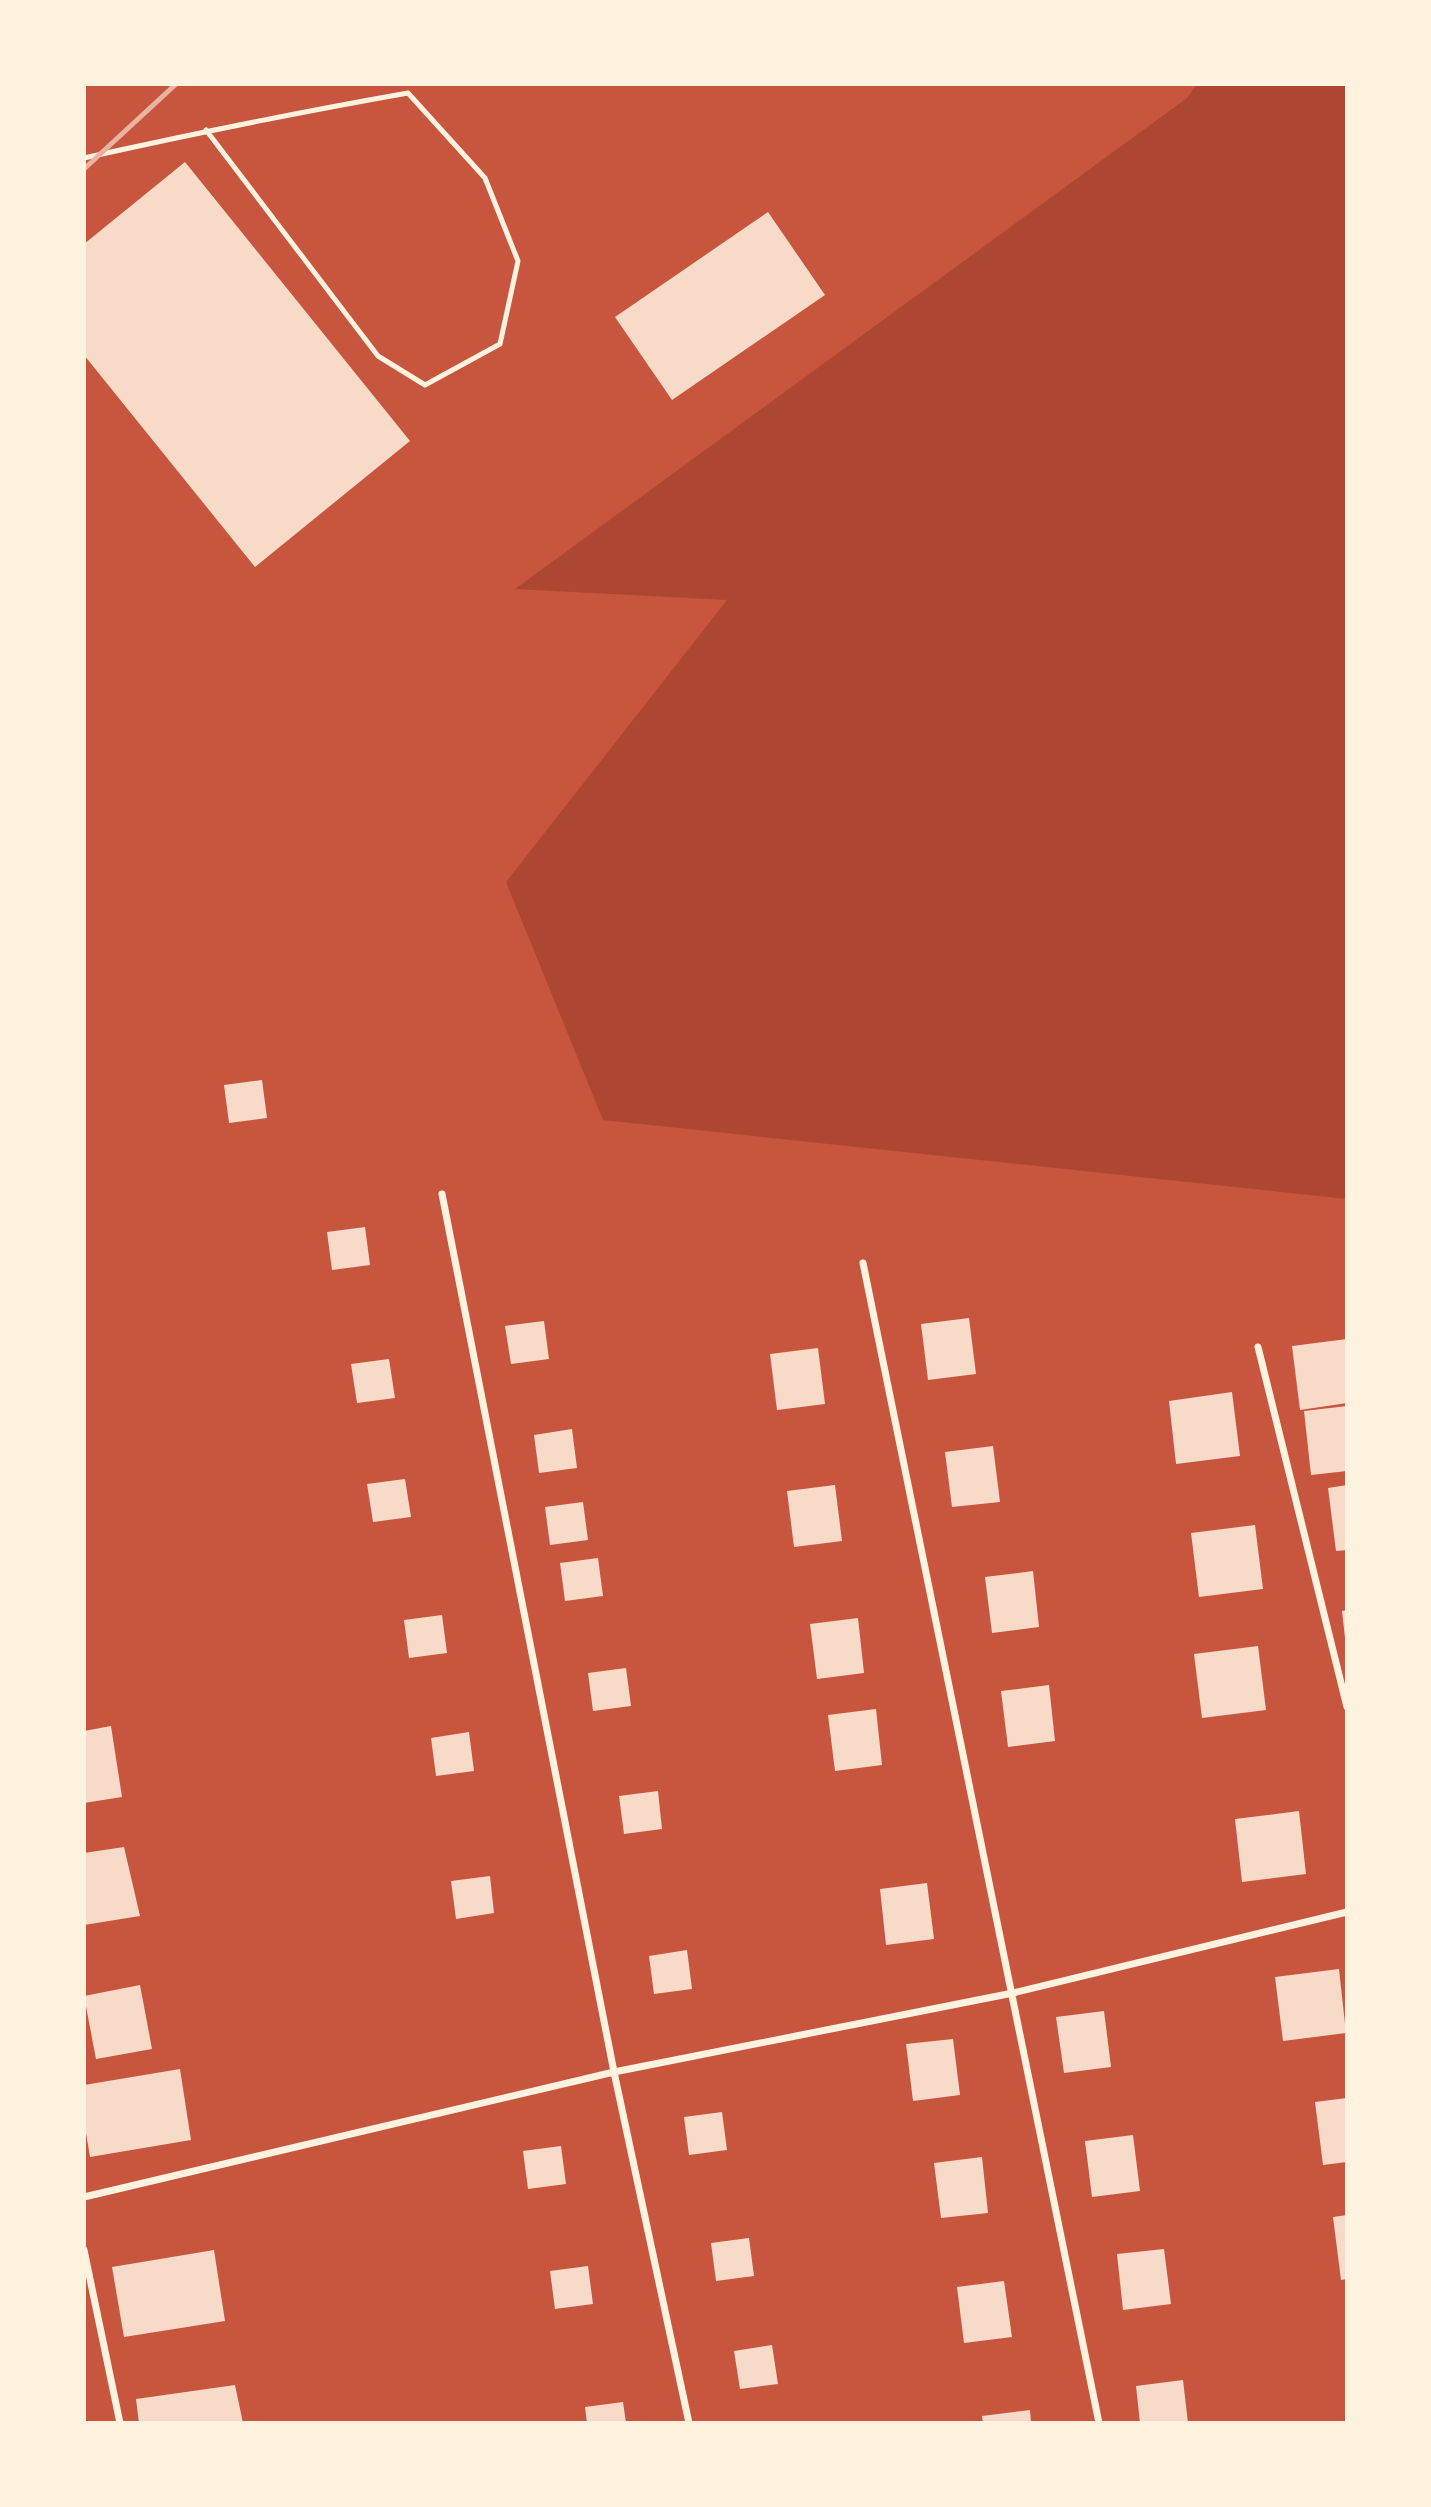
<svg xmlns="http://www.w3.org/2000/svg" width="1431" height="2507" font-family="Raleway,sans-serif">
	<style>
		.green { fill: #ae4732 }
		.building { fill: #f7dbc8 }
		.lines { fill: none; stroke-linecap: round; stroke-linejoin: round }
		.service { stroke: #fff3e0; stroke-width: 5 }
		.minor { stroke: #fff3e0; stroke-width: 7 }
		.rail { stroke: #e9b49f; stroke-width: 5 }
	</style>
	<rect width="100%" height="100%" fill="#c8553d"/>
	<path class="green" d="M1197,84h150v1115l-744,-79 -97,-238 221,-282 -212,-11 672,-491z"/>
	<path class="building" d="M185,162l225,279 -155,126 -171,-212v-111z
		M768,212l57,83 -153,105 -57,-83z
		M262,1080l5,38 -38,5 -5,-38z
		M365,1227l5,38 -38,5 -5,-38z
		M969,1318l7,56 -48,6 -7,-56z
		M544,1321l5,38 -38,5 -6,-38z
		M1347,1339v64l-47,7 -8,-64z
		M818,1348l7,56 -48,6 -7,-56z
		M389,1359l6,39 -38,5 -6,-39z
		M1232,1392l8,64 -64,8 -7,-63z
		M1347,1406v65l-36,4 -7,-64z
		M572,1429l5,39 -38,5 -5,-38z
		M993,1446l7,56 -48,5 -7,-55z
		M405,1479l6,38 -38,5 -6,-38z
		M835,1485l7,56 -48,6 -7,-56z
		M1347,1485v65l-11,1 -8,-63z
		M583,1502l5,38 -38,5 -5,-38z
		M1255,1525l8,64 -64,8 -8,-64z
		M598,1558l5,38 -38,5 -5,-38z
		M1033,1571l6,56 -47,6 -7,-56z
		M1347,1610v28h-2l-3,-27z
		M442,1615l5,38 -38,5 -5,-38z
		M858,1618l6,55 -47,6 -7,-55z
		M1258,1646l8,64 -64,8 -8,-64z
		M626,1668l5,38 -38,5 -5,-38z
		M1049,1685l6,56 -47,6 -7,-56z
		M876,1709l6,56 -47,6 -7,-56z
		M111,1726l11,71 -38,6v-72z
		M469,1732l5,39 -38,5 -5,-38z
		M658,1791l4,38 -38,5 -5,-38z
		M1299,1811l7,63 -64,8 -7,-63z
		M124,1847l16,69 -56,9v-72z
		M490,1876l4,37 -38,6 -5,-38z
		M927,1883l7,56 -48,6 -6,-56z
		M687,1950l5,39 -38,5 -5,-38z
		M1339,1969l7,64 -63,8 -8,-64z
		M140,1985l12,64 -56,10 -12,-63z
		M1104,2011l7,56 -47,6 -8,-56z
		M953,2039l7,56 -47,6 -7,-57z
		M180,2069l11,71 -101,17 -6,-36v-36z
		M1347,2098v64l-24,3 -8,-63z
		M722,2112l5,38 -38,5 -5,-38z
		M1133,2135l7,56 -48,6 -7,-56z
		M561,2146l5,38 -38,5 -5,-38z
		M982,2157l6,56 -47,5 -7,-55z
		M1347,2215v64l-6,1 -8,-63z
		M749,2238l5,38 -38,5 -5,-38z
		M1164,2249l7,55 -48,6 -6,-56z
		M214,2250l11,71 -101,16 -12,-70z
		M588,2266l5,38 -38,5 -5,-38z
		M1004,2281l8,56 -48,6 -7,-56z
		M772,2345l6,39 -38,5 -6,-38z
		M1183,2380l5,43h-48l-4,-37z
		M235,2385l8,38h-104l-3,-24z
		M623,2402l3,21h-39l-2,-16z
		M1030,2410l1,13h-48l-1,-7z"/>
	<g class="lines">
		<path class="service" d="M84,158c108,-24 216,-46 324,-65l77,85 33,83 -18,83 -75,41 -47,-29 -172,-226"/>
		<path class="minor" d="M442,1194l172,878 75,351
			M863,1263l236,1160
			M1258,1347l89,360
			M84,2197l530,-125 399,-79 334,-81
			M84,2250l36,173"/>
		<path class="rail" d="M84,169l92,-85"/>
	</g>
	<rect width="1431" height="2507" fill="none" stroke="#fff3e0" stroke-width="172"/>
</svg>
